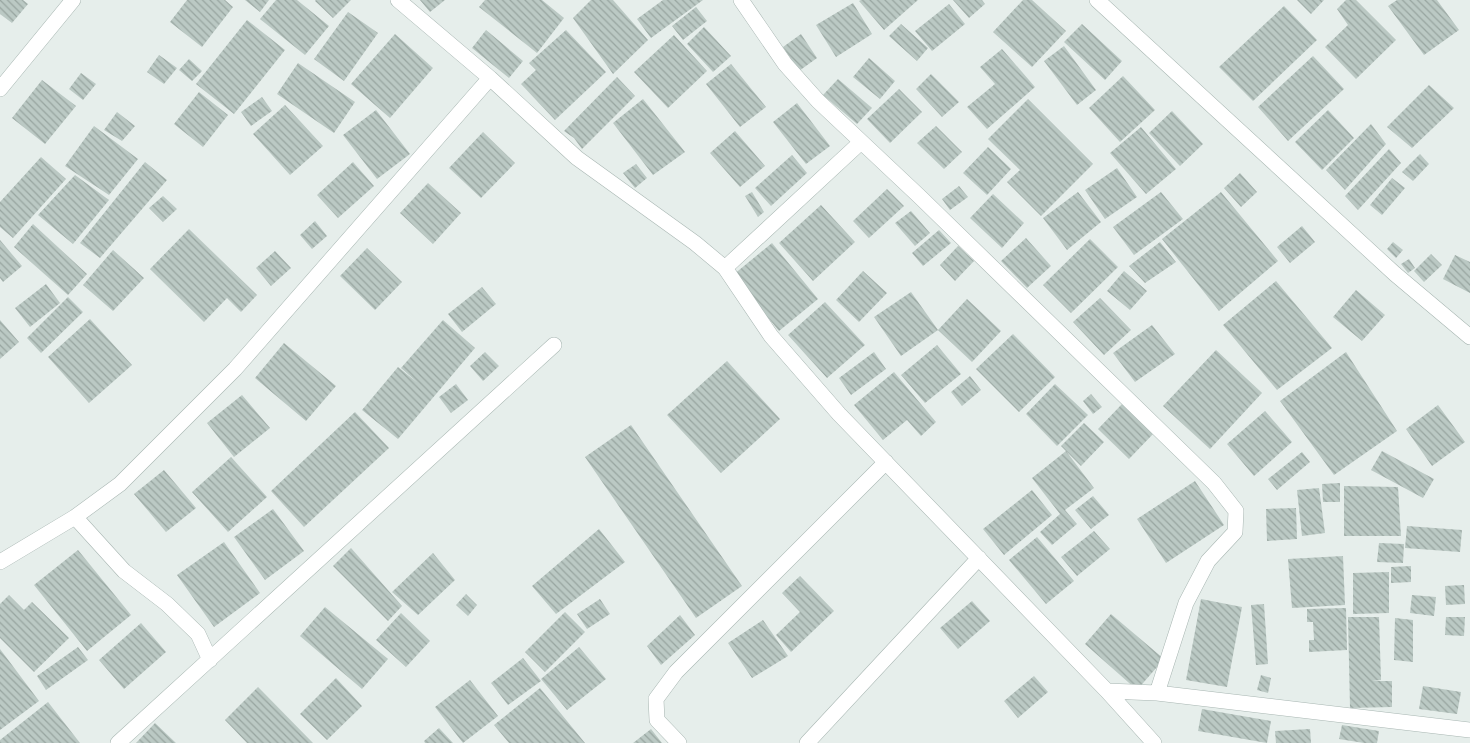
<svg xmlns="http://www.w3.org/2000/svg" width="1470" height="743" font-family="Arial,sans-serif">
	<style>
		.building { fill: url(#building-back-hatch) }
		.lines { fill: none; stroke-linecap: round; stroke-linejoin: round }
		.minor-casing { stroke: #a8b6b2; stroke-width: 16 }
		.minor { stroke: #fff; stroke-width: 15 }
	</style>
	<defs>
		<pattern id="building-back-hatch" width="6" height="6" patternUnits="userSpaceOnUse" patternTransform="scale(1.25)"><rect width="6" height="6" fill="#bbc9c4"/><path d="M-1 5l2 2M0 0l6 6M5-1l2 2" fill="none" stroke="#98a5a0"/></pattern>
	</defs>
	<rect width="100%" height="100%" fill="#e6eeeb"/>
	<path class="building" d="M0,0h23l5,4 -16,19 -12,-9z
		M187,0h38l8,7 -31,40 -32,-25z
		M245,0h24l-9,12z
		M276,0h21l32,26 -24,29 -45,-36z
		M316,0h35l-18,18 -18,-17z
		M420,0h25l-15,12z
		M485,0h57l22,18 -27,35 -58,-46z
		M591,0h22l35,40 -35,34 -40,-56z
		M663,0h40l-52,38 -14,-19z
		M861,0h57l-34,30 -25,-29z
		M953,0h29l3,4 -16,14z
		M1023,0h9l34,31 -34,36 -39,-35z
		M1297,0h27l-13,14z
		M1346,0h10l40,40 -40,39 -31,-32 23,-22 -11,-16z
		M1397,0h40l22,30 -35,25 -36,-49z
		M853,3l19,31 -36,23 -20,-32z
		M949,4l16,20 -33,27 -17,-20z
		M1284,6l33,34 -64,61 -34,-34z
		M696,7l11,14 -24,19 -11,-14z
		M348,12l30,21 -34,48 -30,-22z
		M247,20l38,30 -51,64 -38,-30z
		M901,24l27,24 -11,13 -28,-25z
		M1082,24l40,37 -17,19 -41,-38z
		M704,27l27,29 -18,16 -26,-28z
		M486,30l37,31 -14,17 -37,-30z
		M566,30l40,42 -51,48 -34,-36 15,-14 -7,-7z
		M395,34l38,34 -43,50 -39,-34z
		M801,34l16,24 -18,13 -16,-24z
		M674,35l33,36 -39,37 -34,-36z
		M1064,46l32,44 -19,15 -33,-44z
		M1002,49l33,38 -48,42 -20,-22 28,-23 -15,-17z
		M159,55l18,13 -13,16 -17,-12z
		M1313,56l31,33 -56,52 -30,-34z
		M869,58l26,23 -15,18 -27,-22z
		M189,59l13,12 -10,10 -13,-11z
		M298,63l57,39 -21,31 -57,-39z
		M731,64l35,43 -26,20 -34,-43z
		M81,73l15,11 -13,16 -14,-11z
		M931,74l28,28 -17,15 -26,-28z
		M1123,76l32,34 -35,32 -31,-34z
		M617,77l18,19 -53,53 -8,-11 -10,-7z
		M838,79l34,29 -15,16 -34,-29z
		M42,80l34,26 -31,38 -33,-26z
		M1429,85l25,23 -42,40 -25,-21z
		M899,89l23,23 -32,31 -23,-24z
		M199,92l29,23 -25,32 -29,-23z
		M262,97l10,14 -21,15 -10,-14z
		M643,99l42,53 -32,23 -40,-52z
		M1028,99l65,65 -52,52 -34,-34 13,-12 -32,-31z
		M797,103l33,43 -24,18 -33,-42z
		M285,105l38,41 -33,29 -37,-41z
		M376,110l34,44 -33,25 -34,-44z
		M1328,110l26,28 -32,32 -27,-28z
		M1172,111l31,33 -23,22 -31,-33z
		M117,112l18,14 -13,15 -18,-11z
		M1371,124l15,20 -41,46 -19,-20z
		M94,126l44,33 -29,36 -44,-29z
		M936,126l26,26 -18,17 -27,-26z
		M1141,127l35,42 -30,25 -36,-41z
		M735,131l30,35 -25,21 -30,-34z
		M483,132l32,31 -34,35 -32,-30z
		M988,147l23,22 -24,26 -24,-22z
		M1389,149l12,14 -43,47 -13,-14z
		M1420,154l9,10 -16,17 -11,-9z
		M792,155l15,18 -36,33 -16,-18z
		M41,157l25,22 -53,59 -13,-11v-25z
		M145,162l22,18 -67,78 -20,-15z
		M353,162l21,24 -36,32 -21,-23z
		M636,164l11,14 -12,10 -12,-15z
		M1117,168l20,29 -32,22 -20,-29z
		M1240,173l17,19 -16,15 -17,-19z
		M75,175l34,25 -36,44 -35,-29z
		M1392,178l13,10 -23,27 -12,-10z
		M428,183l33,30 -28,31 -33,-31z
		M959,186l9,11 -18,13 -8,-11z
		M887,189l17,17 -35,32 -16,-17z
		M752,192l12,20 -6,5 -13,-21z
		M1078,192l23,30 -34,28 -24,-32z
		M1161,192l22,27 -49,36 -21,-28z
		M1221,192l57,69 -59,50 -57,-72z
		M993,194l31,29 -22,25 -32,-30z
		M163,196l14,13 -14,13 -14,-14z
		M821,205l34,37 -42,39 -34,-38z
		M911,211l19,22 -15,13 -20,-23z
		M315,221l12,15 -15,13 -12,-14z
		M33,224l54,50 -19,21 -54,-48z
		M1302,226l13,16 -25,21 -13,-16z
		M189,229l68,66 -16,17 -14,-14 -23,24 -54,-53z
		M939,230l12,13 -28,23 -11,-13z
		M1026,238l25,28 -24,22 -26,-27z
		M1090,239l28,28 -47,46 -28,-28z
		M0,240l22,26 -19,16 -3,-4z
		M1160,242l16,20 -31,21 -16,-17z
		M1393,242l10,8 -7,8 -9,-9z
		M772,243l46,56 -39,32 -46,-56z
		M958,246l16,15 -19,20 -15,-16z
		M367,248l35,34 -27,28 -35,-34z
		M113,250l31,28 -31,33 -30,-26z
		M275,251l16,17 -20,18 -15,-18z
		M1431,254l11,11 -18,17 -10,-11z
		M1455,255l15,7v31l-27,-14z
		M1409,259l6,9 -7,5 -7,-9z
		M863,271l24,22 -28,29 -23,-22z
		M1124,271l23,20 -17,19 -23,-19z
		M1276,281l56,67 -55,42 -54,-65z
		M46,284l14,19 -30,24 -15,-19z
		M482,287l14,17 -34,28 -14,-18z
		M1356,290l29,25 -23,26 -29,-24z
		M911,292l27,38 -37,26 -27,-39z
		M68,297l15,15 -42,41 -14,-15z
		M1100,298l31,32 -27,25 -31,-33z
		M967,299l34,32 -29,31 -34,-32z
		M825,302l40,43 -38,33 -39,-43z
		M90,319l42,46 -43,38 -41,-46z
		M0,320l19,22 -19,17z
		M443,320l32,28 -77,91 -36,-29 36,-43 20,16 -17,-15z
		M1152,325l23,29 -40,28 -22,-29z
		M1013,334l42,43 -36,35 -43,-43z
		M284,343l52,43 -30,35 -51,-43z
		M937,345l24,29 -36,29 -24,-28z
		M1216,350l46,43 -52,56 -47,-43z
		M485,352l14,14 -16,15 -13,-15z
		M874,352l12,17 -35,26 -12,-17z
		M1346,352l51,79 -63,44 -54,-74z
		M727,361l53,58 -59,54 -54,-58z
		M894,372l42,50 -15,14 -14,-16 -24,20 -29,-35z
		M970,376l11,14 -19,16 -11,-14z
		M456,384l12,16 -17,13 -12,-16z
		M1055,384l33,31 -31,31 -31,-32z
		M1091,394l11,13 -9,7 -10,-13z
		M242,395l28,33 -36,29 -27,-34z
		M1123,403l31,30 -25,26 -31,-30z
		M1438,405l27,37 -33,24 -26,-37z
		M1265,411l27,31 -38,34 -27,-32z
		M355,412l34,36 -85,79 -33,-36z
		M1084,423l20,19 -23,24 -20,-20z
		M631,425l111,161 -46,32 -111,-161z
		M1066,451l28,37 -29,22 12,14 -25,21 -12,-13 20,-18 -28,-36z
		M1382,451l52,28 -11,19 -52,-28z
		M1302,452l8,10 -33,28 -9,-11z
		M231,457l36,40 -39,35 -36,-40z
		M164,470l32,38 -30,24 -32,-38z
		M1195,481l29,44 -58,38 -29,-44z
		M1340,483v19h-17l-1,-18z
		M1344,486l54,1 3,49h-57z
		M1319,488l6,45 -23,3 -5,-46z
		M1032,490l20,25 -48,40 -21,-26z
		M1093,496l16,19 -18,14 -16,-19z
		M1296,508l1,31 -30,2 -1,-32z
		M273,509l31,42 -39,29 -31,-43z
		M1407,526l55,4 -2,22 -55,-4z
		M599,529l26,33 -69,52 -24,-28z
		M1094,531l16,18 -33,27 -16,-19z
		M1037,537l37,44 -28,23 -37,-44z
		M224,542l36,51 -46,34 -37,-52z
		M1379,543l25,1 -1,19 -26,-1z
		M351,548l51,58 -14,15 -55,-55z
		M78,550l53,65 -44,36 -53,-66z
		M433,553l22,27 -37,35 -26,-23z
		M1343,556l2,49 -53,3 -4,-49z
		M1411,566v16l-20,1v-16z
		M1389,572v41l-36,1v-41z
		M800,576l34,35 -43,41 -15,-17 24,-23 -18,-19z
		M1464,585l1,19 -19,1 -1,-19z
		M466,594l11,11 -9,11 -12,-11z
		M9,595l15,15 8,-8 37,36 -35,34 -34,-34v-34z
		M1412,595l24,2 -2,19 -24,-3z
		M600,599l10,15 -23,15 -10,-15z
		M1201,599l41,8 -15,80 -41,-7z
		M972,601l18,20 -32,28 -18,-21z
		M1264,604l4,60 -12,1 -5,-60z
		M325,607l63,52 -26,30 -62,-53z
		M1346,608l1,42 -38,2v-12h5l-1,-18h-6v-13z
		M565,612l20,20 -40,40 -20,-20z
		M401,613l29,28 -24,26 -30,-27z
		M1111,614l53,45 -27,31 -52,-46z
		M680,615l15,20 -34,30 -14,-19z
		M1348,617h31l2,63 -9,1h20v26l-42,1z
		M1446,617h19l-1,19 -19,-1z
		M1395,618l18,2v42l-19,-2z
		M763,620l25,36 -36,22 -24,-35z
		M141,623l25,29 -42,37 -25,-29z
		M78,647l10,13 -42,30 -9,-14z
		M579,647l27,32 -39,31 -26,-31z
		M0,649l39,52 -39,29z
		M523,658l18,23 -33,24 -17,-22z
		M1261,675l10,3 -3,15 -11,-3z
		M1034,676l14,16 -30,26 -14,-17z
		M336,678l26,28 -35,34 -27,-26z
		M470,680l28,36 -35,27 -28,-36z
		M1423,686l38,6 -4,22 -38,-5z
		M258,687l55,56h-66l-22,-23z
		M540,688l45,55h-76l-15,-18z
		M48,702l32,41h-80v-3z
		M1202,709l69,12 -4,22 -69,-12z
		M155,723l21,20h-40z
		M1342,725l37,6 -2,12h-13l-25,-4z
		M439,728l14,15h-28l-1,-2z
		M651,729l11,14h-29z
		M1310,729l1,14h-35l-1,-12z"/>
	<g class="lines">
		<defs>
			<path id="minor" d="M398,0l92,78 87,80 118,85 30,25 46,68 68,78 268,277 47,52
				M741,0l44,64 33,37 101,95 295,287 22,28 -1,21 -27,29 -22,42 -29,90
				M1097,0l298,274 75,63
				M0,89l73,-89
				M725,268l136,-126
				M75,517l49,54 43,33 31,30 12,26
				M0,562l75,-45 45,-33 115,-115 255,-291
				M1107,691l50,2 313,37
				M118,743l436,-398
				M679,743l-22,-23 -1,-21 20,-27 210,-210
				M807,743l172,-185"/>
		</defs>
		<use href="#minor" class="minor-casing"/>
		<use href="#minor" class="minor"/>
	</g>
</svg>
